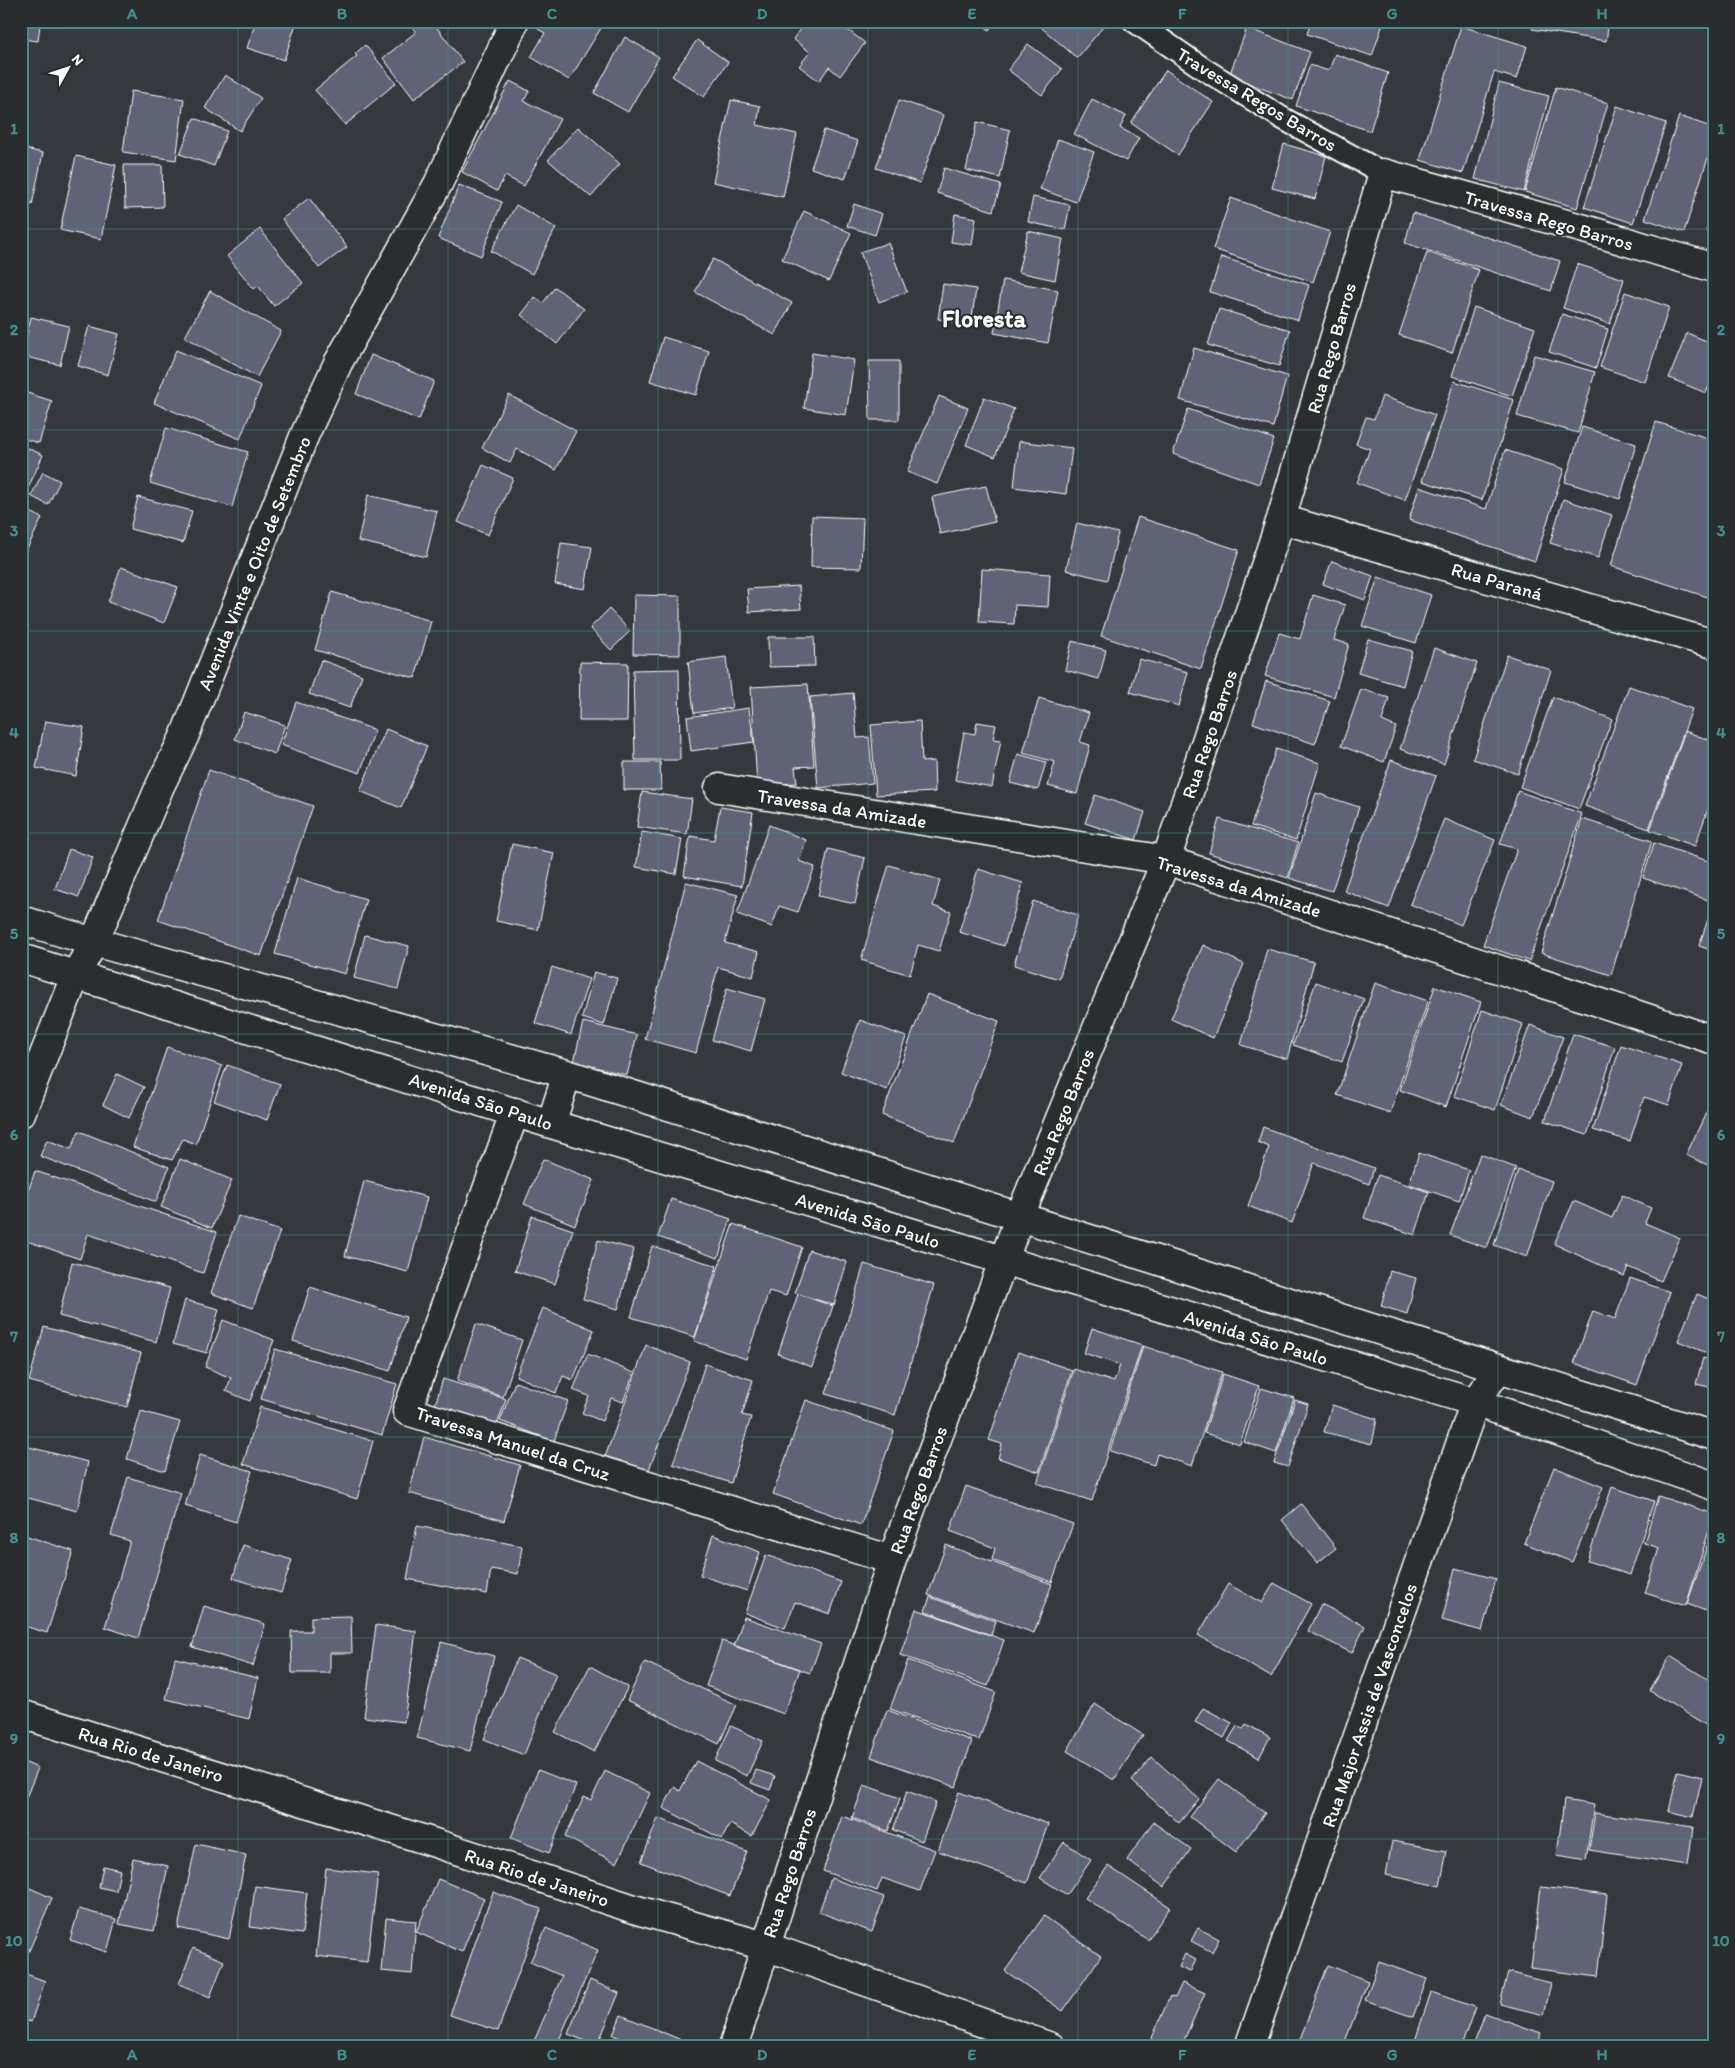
<svg xmlns="http://www.w3.org/2000/svg" width="1735" height="2068" font-family="Itim,sans-serif">
	<style>
		.building { fill: #616274; stroke: #fff }
		.lines { fill: none; stroke-linecap: round; stroke-linejoin: round }
		.service-casing { stroke: #fff; stroke-width: 25 }
		.minor-casing { stroke: #fff; stroke-width: 31 }
		.tertiary-casing { stroke: #fff; stroke-width: 31 }
		.service { stroke: #2a2d2e; stroke-width: 21 }
		.minor { stroke: #2a2d2e; stroke-width: 28 }
		.tertiary { stroke: #2a2d2e; stroke-width: 28 }
		.grid { fill: none; stroke: #3f918b; stroke-width: 1; stroke-opacity: 0.55 }
		.labels { text-anchor: middle; stroke-width: 4; stroke-linejoin: round; paint-order: stroke }
		.street-label { font-size: 19px; fill: #fff; stroke: #2a2d2e }
		.district-label { font-size: 24px; font-weight: bold; fill: #fff; stroke: #2a2d2e }
		.neatline { fill: none; stroke: #3f918b; stroke-width: 2 }
		.grid-label { font-size: 16px; text-anchor: middle; font-weight: bold; fill: #3f918b }
	</style>
	<rect width="100%" height="100%" fill="#35383c"/>
	<filter id="ink" filterUnits="userSpaceOnUse"><feTurbulence type="fractalNoise" baseFrequency=".02" numOctaves="2"/><feDisplacementMap in="SourceGraphic" scale="10" xChannelSelector="R" yChannelSelector="G"/><feConvolveMatrix kernelMatrix="1 2 1 2 8 2 1 2 1" color-interpolation-filters="sRGB"/></filter>
	<g filter="url(#ink)">
		<path class="building" d="M21,21h39l-1,5 -19,-2 -2,17 -17,-2z
			M256,21h41l-13,39 -37,-12z
			M407,21h25l31,41 -49,37 -31,-41 33,-26z
			M543,21h48l10,7 -32,52 -38,-23 14,-24 -7,-4z
			M806,21h30l29,22 -25,33 -11,-9 -10,14 -20,-15 11,-14 -17,-13z
			M979,21h16l-6,9z
			M1037,21h71l-31,37 -41,-35z
			M1311,21h73l-12,35 -65,-22z
			M1534,21h75l-3,20 -74,-12z
			M1461,26l66,20 -10,33 -23,-7 -31,101 -43,-13z
			M1247,28l63,24 -17,48 -64,-24z
			M625,37l34,20 -31,55 -34,-19z
			M697,40l31,22 -24,35 -32,-21z
			M1028,44l34,25 -20,26 -34,-25z
			M365,45l31,38 -51,42 -30,-35 42,-34 -2,-2z
			M1335,54l53,19 -18,58 -74,-25 14,-41 19,6z
			M1166,70l47,32 -35,53 -47,-32z
			M225,75l36,23 -21,33 -35,-23z
			M510,81l19,10 -5,10 36,18 -36,67 -19,-10 -8,15 -35,-19z
			M1499,83l50,13 -25,96 -49,-13z
			M1556,87l52,16 -31,105 -52,-16z
			M131,91l53,8 -8,61 -53,-8z
			M1092,99l34,17 -6,12 19,10 -13,23 -52,-27z
			M731,100l29,6 -3,19 40,9 -14,63 -70,-15z
			M899,100l44,15 -23,68 -44,-15z
			M1617,106l49,17 -33,100 -49,-16z
			M1679,116l35,12v11l-30,93 -39,-13z
			M194,118l33,13 -13,35 -34,-12z
			M977,122l33,8 -10,48 -34,-8z
			M578,127l42,37 -29,33 -43,-37z
			M824,130l34,11 -13,38 -34,-11z
			M1058,139l36,13 -18,50 -36,-13z
			M1284,144l42,12 -11,43 -43,-11z
			M21,148l22,5 -11,52 -11,-3z
			M76,156l40,9 -15,74 -41,-9z
			M124,165h38l1,42 -38,1z
			M944,168l57,17 -8,26 -56,-18z
			M459,185l43,17 -21,54 -43,-18z
			M1033,197l37,8 -5,25 -37,-8z
			M309,198l38,49 -28,21 -37,-49z
			M1231,198l99,34 -17,50 -100,-33z
			M854,204l28,10 -7,21 -28,-9z
			M516,205l40,23 -24,46 -41,-23z
			M1714,208v25l-8,-2z
			M804,211l47,22 -22,48 -47,-22z
			M1413,213l147,48 -9,30 -146,-48z
			M955,214l21,4 -4,27 -21,-3z
			M260,229l43,54 -29,23 -16,-20 -4,3 -27,-33z
			M1028,231l35,8 -8,41 -37,-8z
			M888,243l19,49 -28,10 -19,-50z
			M1427,252l52,18 -27,83 -53,-18z
			M1221,257l88,28 -11,35 -88,-28z
			M713,259l79,44 -17,32 -80,-43z
			M1577,264l47,15 -14,45 -47,-16z
			M1003,280l55,10 -10,53 -54,-10z
			M943,284l33,5 -5,35 -33,-5z
			M555,287l29,22 -27,35 -36,-29 14,-18 8,6z
			M210,291l71,40 -24,46 -72,-40z
			M1625,292l44,15 -24,75 -45,-15z
			M1474,307l61,21 -23,68 -60,-20z
			M1219,309l71,21 -11,36 -71,-21z
			M1562,314l46,15 -12,39 -47,-16z
			M31,317l38,9 -9,39 -38,-9z
			M89,326l30,8 -11,41 -30,-9z
			M1687,333l27,11v30l-8,19 -37,-15z
			M663,337l46,14 -13,44 -46,-14z
			M1194,348l93,28 -14,51 -93,-27z
			M176,350l85,36 -21,53 -86,-36z
			M812,353l42,7 -8,55 -42,-7z
			M371,355l63,26 -15,39 -63,-26z
			M1534,355l61,17 -17,61 -61,-17z
			M869,361h30v59h-29z
			M1454,381l60,19 -32,100 -60,-19z
			M21,391l31,10 -13,42 -18,-5z
			M509,395l67,36 -20,39 -39,-21 -7,14 -28,-15z
			M939,396l29,12 -31,76 -30,-12z
			M1382,396l53,19 -30,85 -48,-17 13,-34 -14,-5 10,-27 8,2z
			M984,397l30,12 -19,48 -29,-12z
			M1188,409l86,30 -15,45 -86,-30z
			M1656,422l58,18v159l-103,-33z
			M1582,427l54,17 -16,55 -55,-17z
			M166,428l82,24 -16,55 -82,-24z
			M1019,441l53,7 -6,46 -52,-7z
			M21,445l22,10 -19,42 -3,-1z
			M1505,450l59,19 -29,92 -126,-41 10,-33 67,22z
			M483,465l30,13 -25,57 -30,-13z
			M43,472l17,9 -12,24 -17,-9z
			M986,486l9,36 -55,12 -8,-37z
			M368,495l69,16 -11,46 -68,-16z
			M138,497l54,14 -9,32 -53,-14z
			M1563,499l49,16 -14,43 -48,-15z
			M21,507l21,11 -18,37 -3,-2z
			M812,516l51,2 -2,50 -50,-1z
			M1138,517l101,33 -38,119 -100,-33z
			M1077,523l41,10 -11,47 -41,-10z
			M561,543l31,4 -7,42 -30,-5z
			M1332,561l41,15 -8,24 -42,-16z
			M121,567l57,20 -14,36 -56,-21z
			M982,569l68,5 -2,33 -33,-2 -1,19 -35,-2z
			M1378,577l53,18 -15,48 -54,-17z
			M799,586l2,23 -52,3 -2,-23z
			M332,592l99,29 -16,57 -100,-28z
			M634,595l46,1v59l-47,-1z
			M1313,595l32,10 -11,35 15,4 -15,53 -69,-21 14,-43 21,6z
			M609,609l21,22 -19,19 -21,-22z
			M768,637h46l1,29 -46,1z
			M1368,639l44,12 -9,35 -45,-13z
			M1072,641l34,9 -7,29 -34,-9z
			M1434,648l43,15 -33,101 -44,-15z
			M1507,655l44,15 -33,104 -45,-15z
			M726,657l6,51 -38,5 -6,-51z
			M1139,659l49,13 -9,34 -49,-14z
			M321,660l41,15 -12,33 -41,-14z
			M580,662l48,1 -1,58h-48z
			M679,669l1,91h-45l-2,-90z
			M1266,681l64,20 -15,43 -62,-21z
			M808,684l6,82 -19,1 2,16 -40,2 -6,-98z
			M1629,686l63,23 -43,120 -64,-23z
			M1361,689l28,9 -7,23 14,6 -12,35 -43,-16z
			M853,693l4,45 12,-1 4,46 -55,5 -8,-91z
			M1553,697l59,22 -33,90 -59,-22z
			M1039,698l50,15 -9,29 10,3 -13,49 -29,-8 7,-24 -32,-9z
			M296,702l79,28 -15,43 -79,-28z
			M749,708l5,34 -63,9 -4,-34z
			M244,712l41,13 -10,29 -40,-15z
			M45,721l39,6 -8,49 -40,-8z
			M920,721l2,41 12,-1 1,31 -59,3 -5,-70z
			M977,722l19,3 -3,14 8,1 -9,47 -37,-7 9,-48 11,2z
			M386,729l41,17 -26,62 -41,-17z
			M1685,731l29,11v69l-6,-2 -13,37 -45,-16z
			M1276,749l44,14 -24,77 -45,-14z
			M1018,754l28,8 -8,28 -28,-7z
			M1391,760l45,16 -47,132 -45,-17z
			M624,762h36l1,28h-37z
			M209,770l104,36 -52,150 -103,-36z
			M1518,791l64,23 -53,147 -46,-16 34,-96 -17,-5z
			M642,792l50,7 -5,35 -50,-7z
			M1316,793l43,14 -27,84 -43,-13z
			M1095,795l50,17 -9,28 -51,-17z
			M720,807l33,5 -11,74 -58,-10 6,-40 24,4z
			M1219,819l79,24 -10,35 -79,-25z
			M1444,819l51,21 -34,85 -51,-21z
			M1582,819l70,22 -41,134 -70,-22z
			M769,825l37,15 -7,21 16,6 -17,45 -19,-6 -7,21 -35,-13z
			M642,832l40,7 -6,35 -40,-7z
			M1654,843l60,20v39l-71,-24z
			M512,844l42,9 -16,77 -42,-9z
			M69,849l24,8 -14,40 -24,-8z
			M828,849l37,9 -10,46 -37,-8z
			M889,865l51,15 -7,26 18,6 -12,39 -21,-6 -8,30 -49,-15z
			M978,869l45,14 -19,63 -45,-14z
			M297,878l69,21 -21,75 -70,-20z
			M686,882l52,13 -13,48 34,9 -6,25 -35,-10 -22,86 -51,-14z
			M1033,901l45,14 -19,64 -45,-14z
			M1713,904h1v47l-15,-5z
			M365,935l44,11 -11,43 -44,-11z
			M1203,945l41,19 -31,74 -42,-19z
			M1267,949l47,13 -27,97 -46,-14z
			M552,967l37,12 -18,56 -36,-12z
			M594,972l23,6 -13,47 -22,-7z
			M1316,982l48,17 -22,63 -49,-17z
			M1375,983l53,18 -38,112 -53,-18z
			M1435,986l46,16 -35,105 -46,-17z
			M727,988l38,11 -14,52 -39,-11z
			M927,994l72,27 -45,122 -72,-28z
			M1482,1010l41,14 -28,86 -41,-14z
			M860,1020l46,17 -19,53 -46,-18z
			M583,1022l54,13 -10,40 -53,-13z
			M1530,1025l33,12 -30,80 -32,-12z
			M1573,1034l42,13 -28,88 -42,-14z
			M1621,1045l61,20 -13,40 -25,-8 -14,44 -37,-11z
			M167,1047l55,19 -26,78 -13,-5 -11,21 -39,-13z
			M227,1065l53,19 -13,36 -53,-19z
			M117,1074l27,13 -15,31 -26,-13z
			M1714,1096v72l-28,-13z
			M1263,1127l111,41 -5,16 -55,-21 -22,60 -44,-17 21,-59 -11,-5z
			M79,1131l90,36 -13,35 -116,-46 7,-16 24,9z
			M1419,1153l50,17 -10,31 -50,-17z
			M1480,1154l36,14 -29,80 -37,-13z
			M180,1159l52,21 -20,48 -51,-21z
			M543,1159l51,21 -19,45 -51,-21z
			M1518,1170l34,11 -25,76 -33,-12z
			M35,1171l182,61 -14,41 -115,-39 -8,25 -59,-20v-27z
			M1378,1175l51,17 -14,43 -51,-17z
			M364,1181l63,16 -19,75 -63,-16z
			M1622,1195l29,13 -6,15 35,15 -19,43 -33,-14 -4,9 -70,-32 20,-43 38,17z
			M671,1199l60,20 -13,39 -60,-21z
			M238,1216l42,15 -27,77 -42,-15z
			M532,1216l41,14 -18,54 -40,-13z
			M733,1224l69,23 -16,49 -17,-5 -23,68 -52,-18z
			M598,1240l36,9 -16,60 -35,-10z
			M652,1246l65,20 -22,71 -64,-20z
			M809,1250l38,12 -13,43 -39,-12z
			M72,1262l98,26 -14,54 -97,-26z
			M864,1264l70,21 -39,130 -69,-21z
			M1390,1271l26,7 -9,36 -26,-8z
			M1630,1278l40,14 -33,93 -63,-22 19,-52 22,8z
			M310,1287l96,30 -16,54 -97,-30z
			M798,1294l35,12 -21,61 -34,-13z
			M1697,1294l17,7v55l-36,-15z
			M185,1300l34,9 -12,44 -34,-9z
			M543,1308l51,22 -21,50 -10,-4 -7,17 -40,-17z
			M223,1320l51,20 -24,61 -24,-10 5,-13 -26,-11z
			M476,1324l46,16 -19,57 -46,-16z
			M44,1327l97,26 -14,54 -98,-26z
			M1092,1328l50,17 -50,156 -55,-18 37,-114 40,13 6,-17 -36,-12z
			M646,1345l44,17 -42,110 -43,-15z
			M1143,1346l79,26 -30,94 -35,-12 -3,11 -44,-14z
			M275,1349l122,35 -15,51 -121,-36z
			M1018,1352l54,18 -33,102 -41,-14 4,-14 -13,-4z
			M588,1354l46,19 -11,29 -12,-4 -9,23 -20,-8 7,-17 -16,-6z
			M1703,1358l11,3v27l-18,-4z
			M705,1364l48,16 -11,35 9,2 -20,66 -58,-19z
			M1223,1374l36,12 -19,58 -36,-11z
			M443,1379l63,20 -9,26 -62,-20z
			M515,1382l53,19 -14,40 -54,-20z
			M1261,1388l33,10 -18,55 -32,-11z
			M806,1400l88,31 -33,94 -88,-31z
			M1295,1400l13,4 -20,63 -14,-4z
			M1332,1405l45,14 -5,25 -48,-12z
			M260,1407l113,34 -16,58 -114,-35z
			M141,1411l39,11 -15,49 -38,-12z
			M424,1437l96,28 -16,56 -95,-28z
			M21,1445l67,17 -11,49 -56,-15z
			M200,1455l52,16 -16,51 -51,-16z
			M1554,1467l49,20 -31,75 -48,-19z
			M128,1477l53,16 -43,145 -33,-11 25,-86 -19,-6z
			M966,1486l107,38 -21,58 -60,-22 3,-12 -45,-17z
			M1612,1487l42,14 -24,74 -43,-14z
			M1658,1496l56,18 -28,92 -41,-13 14,-45 -15,-5z
			M1301,1504l35,44 -19,15 -35,-43z
			M417,1526l105,20 -4,28 -27,-5 -4,25 -80,-15z
			M1714,1526v88l-27,-10z
			M21,1534l52,17 -26,82 -26,-8z
			M713,1535l47,17 -13,39 -47,-16z
			M243,1545l49,15 -11,33 -48,-15z
			M946,1545l106,39 -18,49 -106,-38z
			M766,1555l75,27 -11,32 -35,-12 -10,26 -40,-15z
			M1455,1568l41,11 -14,52 -40,-11z
			M1274,1583l37,21 -40,73 -73,-42 30,-51 34,19z
			M930,1597l66,24 -5,14 -66,-24z
			M1321,1604l44,22 -13,27 -44,-22z
			M204,1606l61,18 -12,42 -61,-19z
			M916,1609l88,31 -16,46 -88,-31z
			M351,1616l1,37h-22v20h-38l-1,-42h20v-14z
			M744,1617l77,27 -11,29 -76,-27z
			M376,1625l40,6 -12,91 -40,-5z
			M722,1641l78,28 -16,45 -78,-28z
			M441,1642l53,14 -24,95 -53,-13z
			M1670,1656l44,27v47l-64,-39z
			M175,1658l83,20 -9,41 -83,-20z
			M517,1658l39,16 -32,81 -40,-16z
			M908,1660l88,32 -17,48 -89,-31z
			M645,1662l92,43 -18,39 -92,-44z
			M590,1666l38,21 -34,65 -39,-20z
			M1095,1704l48,31 -29,45 -47,-29z
			M1203,1708l29,15 -8,15 -29,-16z
			M887,1710l85,31 -16,46 -85,-30z
			M1246,1724l24,13 -11,21 -31,-17 9,-15 6,3z
			M731,1726l32,15 -16,35 -32,-15z
			M1152,1757l47,42 -20,24 -47,-42z
			M21,1761l17,7 -17,42z
			M696,1761l75,39 -19,36 -22,-12 -8,15 -59,-31 11,-21 6,4z
			M538,1770l38,15 -27,68 -38,-15z
			M756,1770l19,6 -5,14 -19,-7z
			M605,1771l45,22 -33,70 -52,-26 19,-40 7,3z
			M1678,1771l24,6 -9,40 -24,-6z
			M1219,1779l46,34 -29,39 -46,-35z
			M864,1785l36,13 -12,33 -36,-13z
			M907,1791l29,11 -14,39 -29,-11z
			M959,1792l89,32 -21,59 -89,-32z
			M1564,1800l30,5 -8,55 -29,-5z
			M1595,1813l98,14 -5,38 -99,-15z
			M842,1816l93,34 -15,41 -38,-13 -5,13 -54,-20z
			M658,1818l89,34 -17,44 -89,-34z
			M1153,1822l38,27 -27,38 -37,-27z
			M1392,1841l55,10 -7,35 -54,-11z
			M1064,1842l27,18 -24,35 -27,-17z
			M196,1844l50,11 -17,84 -51,-11z
			M133,1858l35,8 -14,65 -35,-7z
			M103,1866l17,4 -4,21 -17,-4z
			M1108,1866l62,41 -22,33 -63,-42z
			M326,1868l52,6 -11,88 -51,-6z
			M831,1878l53,19 -12,35 -53,-20z
			M438,1879l46,19 -22,54 -46,-20z
			M21,1884l31,14 -24,55 -7,-4z
			M255,1886l52,7 -5,41 -52,-7z
			M1541,1887l66,8 -9,82 -67,-9z
			M493,1892l48,17 -43,122 -48,-16z
			M79,1909l37,10 -9,33 -37,-12z
			M1044,1916l57,40 -38,55 -58,-40z
			M386,1918l30,3 -4,53 -31,-3z
			M546,1928l52,22 -42,97h-21l-3,-1 30,-70 -32,-14z
			M1198,1928l21,11 -7,13 -21,-11z
			M193,1948l31,13 -14,36 -31,-13z
			M1185,1954l11,6 -6,12 -11,-5z
			M1379,1962l48,17 -14,38 -48,-17z
			M1328,1965l40,16 -25,66h-46z
			M21,1972l24,9 -14,41 -10,-3z
			M1508,1972l43,11 -7,32 -44,-11z
			M590,1980l29,13 -22,53 -29,-12z
			M1182,1983l23,10 -24,54h-33l22,-51 5,2z
			M1431,1992l44,15 -14,40h-48z
			M1485,2013l56,20 -5,14h-63z
			M621,2015l70,29 -1,3h-67l3,-6 -13,-6z"/>
		<g class="lines">
			<defs>
				<path id="service" d="M1134,21l70,48 78,49 101,55"/>
				<path id="minor" d="M1281,519l433,125
					M719,788l447,72 548,180
					M515,1112l-108,299 485,149
					M21,1113l55,-139 18,-32 66,-156 24,-49 121,-303 33,-71 100,-179 75,-159
					M21,1714l411,128 205,68 128,36 286,101
					M733,2047l159,-487 128,-344 146,-356 115,-341 102,-346 205,57 126,38
					M1249,2047l226,-645 24,-34"/>
				<path id="tertiary" d="M21,920l73,22 473,132 1147,362
					M21,958l530,166 924,278 239,84
					M551,1124l16,-50"/>
			</defs>
			<use href="#service" class="service-casing"/>
			<use href="#minor" class="minor-casing"/>
			<use href="#tertiary" class="tertiary-casing"/>
			<use href="#service" class="service"/>
			<use href="#minor" class="minor"/>
			<use href="#tertiary" class="tertiary"/>
		</g>
	</g>
	<path class="grid" d="M238,21v2026M448,21v2026M658,21v2026M868,21v2026M1078,21v2026M1288,21v2026M1498,21v2026M21,229h1693M21,430h1693M21,631h1693M21,833h1693M21,1034h1693M21,1235h1693M21,1437h1693M21,1638h1693M21,1839h1693"/>
	<g class="labels">
		<g class="street-label">
			<text transform="translate(1257 99) rotate(31)" y="7">Travessa Regos Barros</text>
			<text transform="translate(1549 220) rotate(16)" y="7">Travessa Rego Barros</text>
			<text transform="translate(1331 348) rotate(-74)" y="7">Rua Rego Barros</text>
			<text transform="translate(254 563) rotate(-68)" y="7">Avenida Vinte e Oito de Setembro</text>
			<text transform="translate(1497 581) rotate(16)" y="7">Rua Paraná</text>
			<text transform="translate(1209 734) rotate(-71)" y="7">Rua Rego Barros</text>
			<text transform="translate(842 808) rotate(9)" y="7">Travessa da Amizade</text>
			<text transform="translate(1239 886) rotate(17)" y="7">Travessa da Amizade</text>
			<text transform="translate(481 1101) rotate(18)" y="7">Avenida São Paulo</text>
			<text transform="translate(1063 1112) rotate(-68)" y="7">Rua Rego Barros</text>
			<text transform="translate(868 1220) rotate(17)" y="7">Avenida São Paulo</text>
			<text transform="translate(1256 1337) rotate(17)" y="7">Avenida São Paulo</text>
			<text transform="translate(513 1443) rotate(18)" y="7">Travessa Manuel da Cruz</text>
			<text transform="translate(918 1490) rotate(-70)" y="7">Rua Rego Barros</text>
			<text transform="translate(1369 1705) rotate(-71)" y="7">Rua Major Assis de Vasconcelos</text>
			<text transform="translate(151 1754) rotate(17)" y="7">Rua Rio de Janeiro</text>
			<text transform="translate(789 1873) rotate(-72)" y="7">Rua Rego Barros</text>
			<text transform="translate(537 1877) rotate(18)" y="7">Rua Rio de Janeiro</text>
		</g>
		<g class="district-label">
			<text x="984" y="327">Floresta</text>
		</g>
	</g>
	<rect width="1735" height="2068" fill="none" stroke="#2a2d2e" stroke-width="55"/>
	<g transform="translate(68 68) rotate(50)" stroke="#2a2d2e" stroke-width="4" paint-order="stroke">
	<path d="M0-4L9 19L0 12L-9 19Z" fill="#ffffff"/>
	<text y="-8" font-size="14" font-weight="bold" text-anchor="middle" fill="#ffffff">N</text>
	</g>
	<rect x="28" y="28" width="1680" height="2012" class="neatline"/>
	<g class="grid-label">
		<text x="132" y="19">A</text>
		<text x="342" y="19">B</text>
		<text x="552" y="19">C</text>
		<text x="762" y="19">D</text>
		<text x="972" y="19">E</text>
		<text x="1182" y="19">F</text>
		<text x="1392" y="19">G</text>
		<text x="1602" y="19">H</text>
		<text x="14" y="134">1</text>
		<text x="1721" y="134">1</text>
		<text x="14" y="335">2</text>
		<text x="1721" y="335">2</text>
		<text x="14" y="536">3</text>
		<text x="1721" y="536">3</text>
		<text x="14" y="738">4</text>
		<text x="1721" y="738">4</text>
		<text x="14" y="939">5</text>
		<text x="1721" y="939">5</text>
		<text x="14" y="1140">6</text>
		<text x="1721" y="1140">6</text>
		<text x="14" y="1342">7</text>
		<text x="1721" y="1342">7</text>
		<text x="14" y="1543">8</text>
		<text x="1721" y="1543">8</text>
		<text x="14" y="1744">9</text>
		<text x="1721" y="1744">9</text>
		<text x="14" y="1946">10</text>
		<text x="1721" y="1946">10</text>
		<text x="132" y="2060">A</text>
		<text x="342" y="2060">B</text>
		<text x="552" y="2060">C</text>
		<text x="762" y="2060">D</text>
		<text x="972" y="2060">E</text>
		<text x="1182" y="2060">F</text>
		<text x="1392" y="2060">G</text>
		<text x="1602" y="2060">H</text>
	</g>
</svg>
